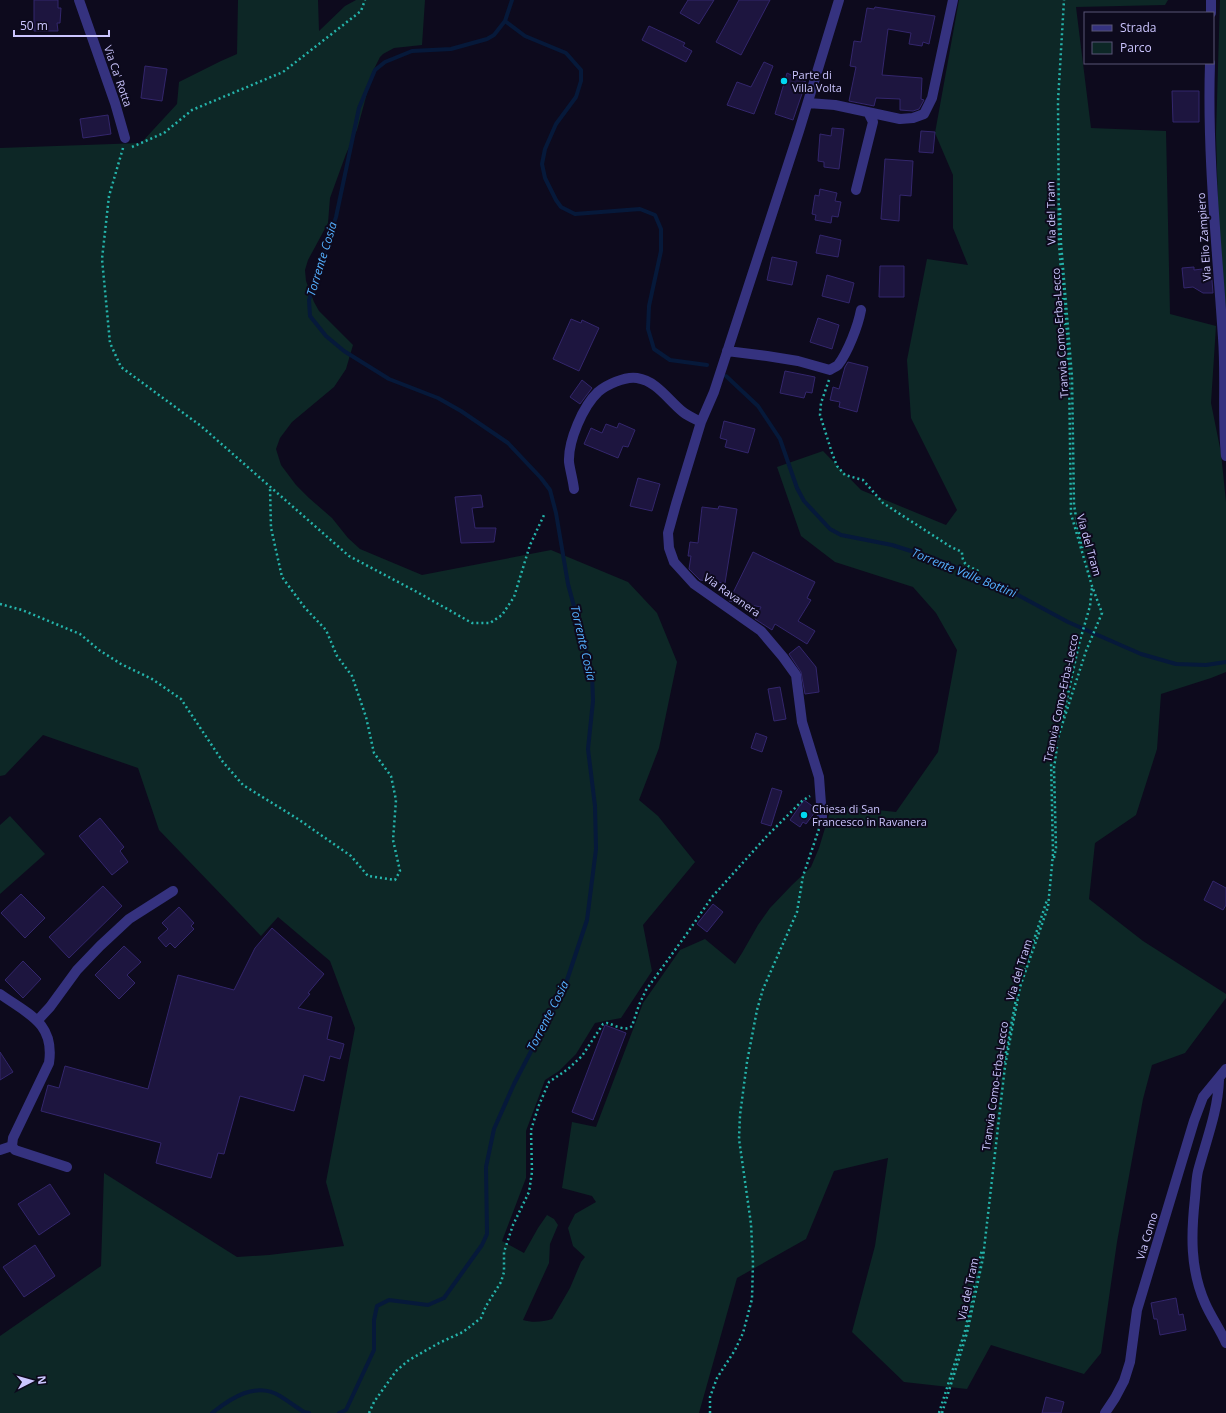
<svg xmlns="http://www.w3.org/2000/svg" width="1226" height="1413" font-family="'Open Sans',sans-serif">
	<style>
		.green { fill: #0d2726 }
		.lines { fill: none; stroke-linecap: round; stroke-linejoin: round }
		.stream { stroke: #06193a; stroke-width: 4 }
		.building { fill: #1d153f; stroke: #33266c }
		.path { stroke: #25b4ab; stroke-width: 2.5; stroke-dasharray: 2 3; stroke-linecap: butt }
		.minor { stroke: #35327f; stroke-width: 10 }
		.poi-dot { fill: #00d9f1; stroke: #0d0a1d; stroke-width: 1.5 }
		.labels { text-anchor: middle; stroke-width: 4; stroke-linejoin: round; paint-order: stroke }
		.poi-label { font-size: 11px; fill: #ccc6ff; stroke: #0d0a1d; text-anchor: start }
		.street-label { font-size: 11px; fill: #ccc6ff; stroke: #0d0a1d }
		.water-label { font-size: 12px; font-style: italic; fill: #54b0ff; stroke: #0d0a1d }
	</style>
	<rect width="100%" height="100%" fill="#0d0a1d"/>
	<path class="green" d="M238,0h80l1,31 26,-25 11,-6h69l-3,45 -28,3 -11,6 -3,3 -7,14 -16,59 -11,24 -16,44 -2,25 -20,37 -3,10 1,11 8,21 5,9 34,34 -7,24 -12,18 -42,35 -12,16 -4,11 5,16 15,20 13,13 23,20 16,20 12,11 62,26 129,-25 77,32 29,31 20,49 -18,86 -20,52 19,16 37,46 -52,63 9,46 -31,47 -26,5 -19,31 -17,17 -14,9 -19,51v47l-24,63 22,12 14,-25 9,-13 7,4 4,6 -8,19 -1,19 -26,57c9,3 20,2 29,-1l18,-31 11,-26 4,-5 -12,-11 -5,-18 7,-14 21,-12 -4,-6 -30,-8 10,-66 24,5 47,-124 37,-53 25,-11 30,25 7,-11 16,-28 12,-17 22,-23 19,-18 8,-19 13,-43 64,7 42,-60 19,-102 -21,-37 -23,-26 -78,-25 -34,-26 -24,-69 46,-16 38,39 85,35 11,-15 -46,-92 -4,-58 20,-101 41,6 -15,-37v-53l-18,-42 24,-133h209l-3,5 -89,2 15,121 75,3 4,183 46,12 -5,77 10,50 5,49v170l-15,6 -50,16 -4,55 -21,66 -41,28 -6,56 54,42 83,53v4l-41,55 -33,12 -9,34 -26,143 -16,111 -17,21 -93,-29 -24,44 -63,-7 -52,-50 23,-86 13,-88 -54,13 -28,68 -69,39 -38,135h-699v-77l101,-70 3,-93 133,84 32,-2 75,-9 -18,-64 29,-154 -25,-67 -52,-44 -17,19 -102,-106 -21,-62 -95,-33 -38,40 -5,1v-628l141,-5 36,-39 2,-22 42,-21 16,-7z
		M1220,0h6v313l-7,-76 -3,-103z
		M10,816l35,38 -45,40v-69z"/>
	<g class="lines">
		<path class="stream" d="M505,21l20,15 41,17 15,17v11l-5,16 -20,27 -11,25 -3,15 3,14 11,22 5,7 14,7 65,-5 15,6 6,14v22l-12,55 -1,23 6,20 16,11 37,5
			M726,376l32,30 22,33 17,49 7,13 26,28 11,6 51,10 44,14 65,27 67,36 73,32 35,10 30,1 20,-3
			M212,1413c19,-15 44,-32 68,-17 8,5 16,11 24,16l5,1
			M339,1413l7,-3 28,-60v-30l3,-14 12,-6 39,5 16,-7 38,-53 5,-11 -1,-67 8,-38 20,-45 51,-98 22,-66 9,-71 -1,-43 -7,-57 5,-48 -1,-28 -24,-89 -12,-71 -6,-23 -9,-12 -33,-35 -47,-32 -23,-13 -49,-19 -45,-28 -18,-15 -16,-20 -1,-16 27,-83 23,-109 16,-38 10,-8 27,-11 39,-2 36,-10 7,-4 11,-14 7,-21"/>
	</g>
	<path class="building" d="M34,0h24v8h3l-1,15h-3l1,8h-24z
		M688,0h26l-15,24 -19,-11z
		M739,0h31l-29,55 -25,-13z
		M875,7l60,9 -6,28 -6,-2 -1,4 -13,-2 2,-11 -23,-4 -6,46 40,3 -1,21 3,1 -5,9 -6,2 -13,-1v-11l-24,-1 -2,8 -25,-5 7,-34 -6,-1 4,-25 7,1 6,-34 7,1z
		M649,26l36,17 -2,3 9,5 -6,11 -44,-22z
		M764,62l9,4 -19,48 -27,-9 10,-23 14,5z
		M145,66l22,3 -5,32 -21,-3z
		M787,73l19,9 -13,38 -18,-6z
		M1172,91h27v31h-26z
		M108,115l3,19 -28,4 -3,-19z
		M832,128l12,1 -5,40 -15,-2v-5l-6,-1 2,-27 11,2z
		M921,131l14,1 -2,21 -14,-1z
		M885,159l28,2 -2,35 -11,-1 -1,26 -18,-2z
		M820,189l17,4 -2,8 6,1 -3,15 -6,-1 -1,7 -16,-3 1,-5 -4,-1 3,-19 4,1z
		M820,235l21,5 -3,17 -22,-4z
		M772,257l25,5 -5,23 -25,-5z
		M880,266h24v31h-25z
		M1194,267v3l17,-2 2,25h-10l-10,-6 -9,1 -2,-20z
		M827,275l27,8 -5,20 -27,-7z
		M818,318l21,7 -7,24 -22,-7z
		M571,319l10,4 1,-3 17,8 -20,43 -26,-12z
		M848,362l20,5 -11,45 -18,-5 1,-5 -10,-2 3,-13 6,2 6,-22z
		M785,371l30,6 -3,16 -6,-1 -2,6 -24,-5z
		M582,380l10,8 -12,16 -10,-7z
		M724,421l31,8 -7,24 -23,-6 2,-7 -7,-2z
		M619,423l16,7 -7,17 -5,-1 -5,12 -34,-14 7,-16 11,5 4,-9 11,4z
		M638,478l22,6 -8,27 -22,-5z
		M481,495l2,12 -11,1 3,20h21l-2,14 -33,1 -6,-46z
		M719,506l18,3 -12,74 -25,-3 -11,-11 2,-13h-3l2,-14 8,1 4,-36 16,2z
		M753,552l62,30 -8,16 4,2 -13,21 17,10 -8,13 -32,-20 -3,6 -17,-11 6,-12 -32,-6z
		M799,646l17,21 3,25 -14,2 -4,-22 -12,-18z
		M780,687l6,32 -12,2 -6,-32z
		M756,733l11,4 -5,15 -11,-4z
		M772,788l10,3 -11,35 -10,-3z
		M804,800l11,8v4l-9,12 -3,-2 -3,5 -10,-7z
		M100,818l24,29 -4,4 8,11 -16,13 -33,-39z
		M1213,881l13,7v17l-3,5 -19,-10z
		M103,886l19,20 -53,52 -20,-21z
		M21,894l24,24 -20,20 -24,-25z
		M713,904l10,8 -16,20 -10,-8z
		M179,907l15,16 -3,3 3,3 -19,19 -5,-5 -4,4 -8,-9 10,-9 -6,-6z
		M272,928l52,46 -16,19 2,1 -12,14 34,9 -5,22 17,5 -4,15 -10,-3 -6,25 -20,-6 -10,36 -54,-15 -16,58 -6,-1 -7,25 -55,-15 5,-20 -120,-32 7,-26 11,3 6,-22 83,23 30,-114 56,15 21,-42z
		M124,946l17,16 -14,13 8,8 -16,16 -24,-24z
		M23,961l18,18 -18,19 -18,-18z
		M605,1025l21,8 -33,87 -21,-8z
		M0,1052l13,20 -13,8z
		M50,1184l20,30 -31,21 -21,-31z
		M35,1245l20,31 -31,21 -21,-30z
		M1176,1298l3,17 4,-1 3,16 -26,5 -3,-16h-3l-3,-16z
		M1046,1397l18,5 -3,11h-19z"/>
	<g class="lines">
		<path class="path" d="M132,147l32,-14 28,-23 91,-38 78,-61 4,-11
			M123,148l-14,48 -7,63 8,84 11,24 80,59 148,130 68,36 55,31h18l12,-8 12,-18 16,-52 14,-30
			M1060,208l1,35 11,134 2,128 4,24 5,19
			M829,380l-8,23 -1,12 12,38 5,13 8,9 18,5 20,23 68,44 11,5c0,14 7,14 18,20
			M0,604l22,6 58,24 19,16 22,14 31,15 29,20 42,63 20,23 55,34 53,37 17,20 27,4 5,-9 -7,-31 3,-40 -5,-24 -17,-23 -8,-36 -14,-41 -15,-20 -11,-26 -21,-22 -23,-31 -11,-49 -1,-41
			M1063,717l16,-73 11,-38 2,-19
			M1054,858l2,-10 -2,-80 3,-21
			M1024,970l23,-70
			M1004,1063l13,-69
			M369,1413l5,-11 22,-31 13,-11 30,-17 24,-11 18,-14 5,-12 15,-24 3,-10v-20l9,-27 16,-33 3,-20 -1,-42 8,-25 10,-23 19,-13 14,-13 21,-32 4,-1c8,2 18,9 25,3l7,-21 7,-15 42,-58 24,-35 54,-60 36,-36 8,-5
			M710,1413v-16l7,-19 18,-28 8,-17 9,-34 1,-36 -2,-39 -12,-85 1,-24 7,-53 10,-52 6,-21 34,-77 6,-36 17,-50
			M939,1413l26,-82 17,-82
			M942,1413l25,-80 16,-75 22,-192 15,-79 28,-80 5,-53 -2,-95 35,-108 16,-38 -10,-27 -21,-72 -2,-142 -10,-128 -1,-143 6,-101"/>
		<path class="minor" d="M79,0l36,103 10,35
			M1211,13v-13
			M1210,63c-3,92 7,183 13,275 3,40 -1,79 3,118
			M808,103l27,2 65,14 13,-1 11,-4 8,-16 21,-98
			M856,190l17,-68 -5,-10
			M727,351l40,5 31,5 32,9c2,-2 6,-3 8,-5 10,-13 20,-39 23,-55
			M574,489c-1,-9 -4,-19 -5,-27 -1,-21 14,-56 29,-70 8,-7 27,-16 39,-14 20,3 31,22 46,34 5,4 12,7 18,10
			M822,817l-3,-40 -17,-55 -6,-47 -13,-18 -22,-26 -67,-47 -20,-22 -5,-14 -1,-15 8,-29 25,-82 13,-30 85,-261 40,-131
			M0,994c28,20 55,29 49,69l-36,75 -1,8 3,4 52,17
			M38,1020l12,-13 27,-37 23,-24 29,-27 44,-28
			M1219,1080c-1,31 -13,61 -21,91 -2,9 -2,18 -3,27 -4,36 -5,71 10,105 6,14 15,26 21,40
			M0,1150l12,-4
			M1105,1413l10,-15 9,-17 6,-19 7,-52 57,-189 9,-24 23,-28"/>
	</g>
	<g class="poi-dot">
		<circle cx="784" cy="81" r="4"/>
		<circle cx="804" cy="815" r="4"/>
	</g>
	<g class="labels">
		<g class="poi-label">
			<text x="792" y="79">Parte di<tspan x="792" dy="13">Villa Volta</tspan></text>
			<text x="812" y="813">Chiesa di San<tspan x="812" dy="13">Francesco in Ravanera</tspan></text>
		</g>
		<g class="street-label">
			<text transform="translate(118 76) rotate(71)" y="4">Via Ca' Rotta</text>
			<text transform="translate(1051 213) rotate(-91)" y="4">Via del Tram</text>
			<text transform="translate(1204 237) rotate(-94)" y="4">Via Elio Zampiero</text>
			<text transform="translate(1060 333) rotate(-94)" y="4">Tranvia Como-Erba-Lecco</text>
			<text transform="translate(1089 545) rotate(74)" y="4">Via del Tram</text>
			<text transform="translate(732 595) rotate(35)" y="4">Via Ravanera</text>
			<text transform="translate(1061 698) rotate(-78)" y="4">Tranvia Como-Erba-Lecco</text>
			<text transform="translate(1019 970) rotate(-73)" y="4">Via del Tram</text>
			<text transform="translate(995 1086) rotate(-82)" y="4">Tranvia Como-Erba-Lecco</text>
			<text transform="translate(1147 1236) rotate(-73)" y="4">Via Como</text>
			<text transform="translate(968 1289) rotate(-78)" y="4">Via del Tram</text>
		</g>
		<g class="water-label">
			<text transform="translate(322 259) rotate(-73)" y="4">Torrente Cosia</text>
			<text transform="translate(964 573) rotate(22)" y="4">Torrente Valle Bottini</text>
			<text transform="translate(583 643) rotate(77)" y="4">Torrente Cosia</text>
			<text transform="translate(548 1016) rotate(-63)" y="4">Torrente Cosia</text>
		</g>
	</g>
	<rect x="1084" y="12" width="130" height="52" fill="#0d0a1d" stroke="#595577"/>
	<rect x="1092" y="25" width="20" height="6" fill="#35327f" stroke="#595577"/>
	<text x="1120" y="32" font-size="12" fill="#ccc6ff">Strada</text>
	<rect x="1092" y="42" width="20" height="12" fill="#0d2726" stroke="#595577"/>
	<text x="1120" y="52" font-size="12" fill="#ccc6ff">Parco</text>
	<g transform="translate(32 1381) rotate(84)" stroke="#0d0a1d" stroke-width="3" paint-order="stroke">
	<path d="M0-3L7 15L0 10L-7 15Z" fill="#ccc6ff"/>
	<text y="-6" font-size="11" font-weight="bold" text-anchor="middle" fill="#ccc6ff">N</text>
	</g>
	<path d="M14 30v6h95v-6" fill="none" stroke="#ccc6ff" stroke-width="2"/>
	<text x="20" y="30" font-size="12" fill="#ccc6ff" stroke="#0d0a1d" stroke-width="3" paint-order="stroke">50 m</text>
</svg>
